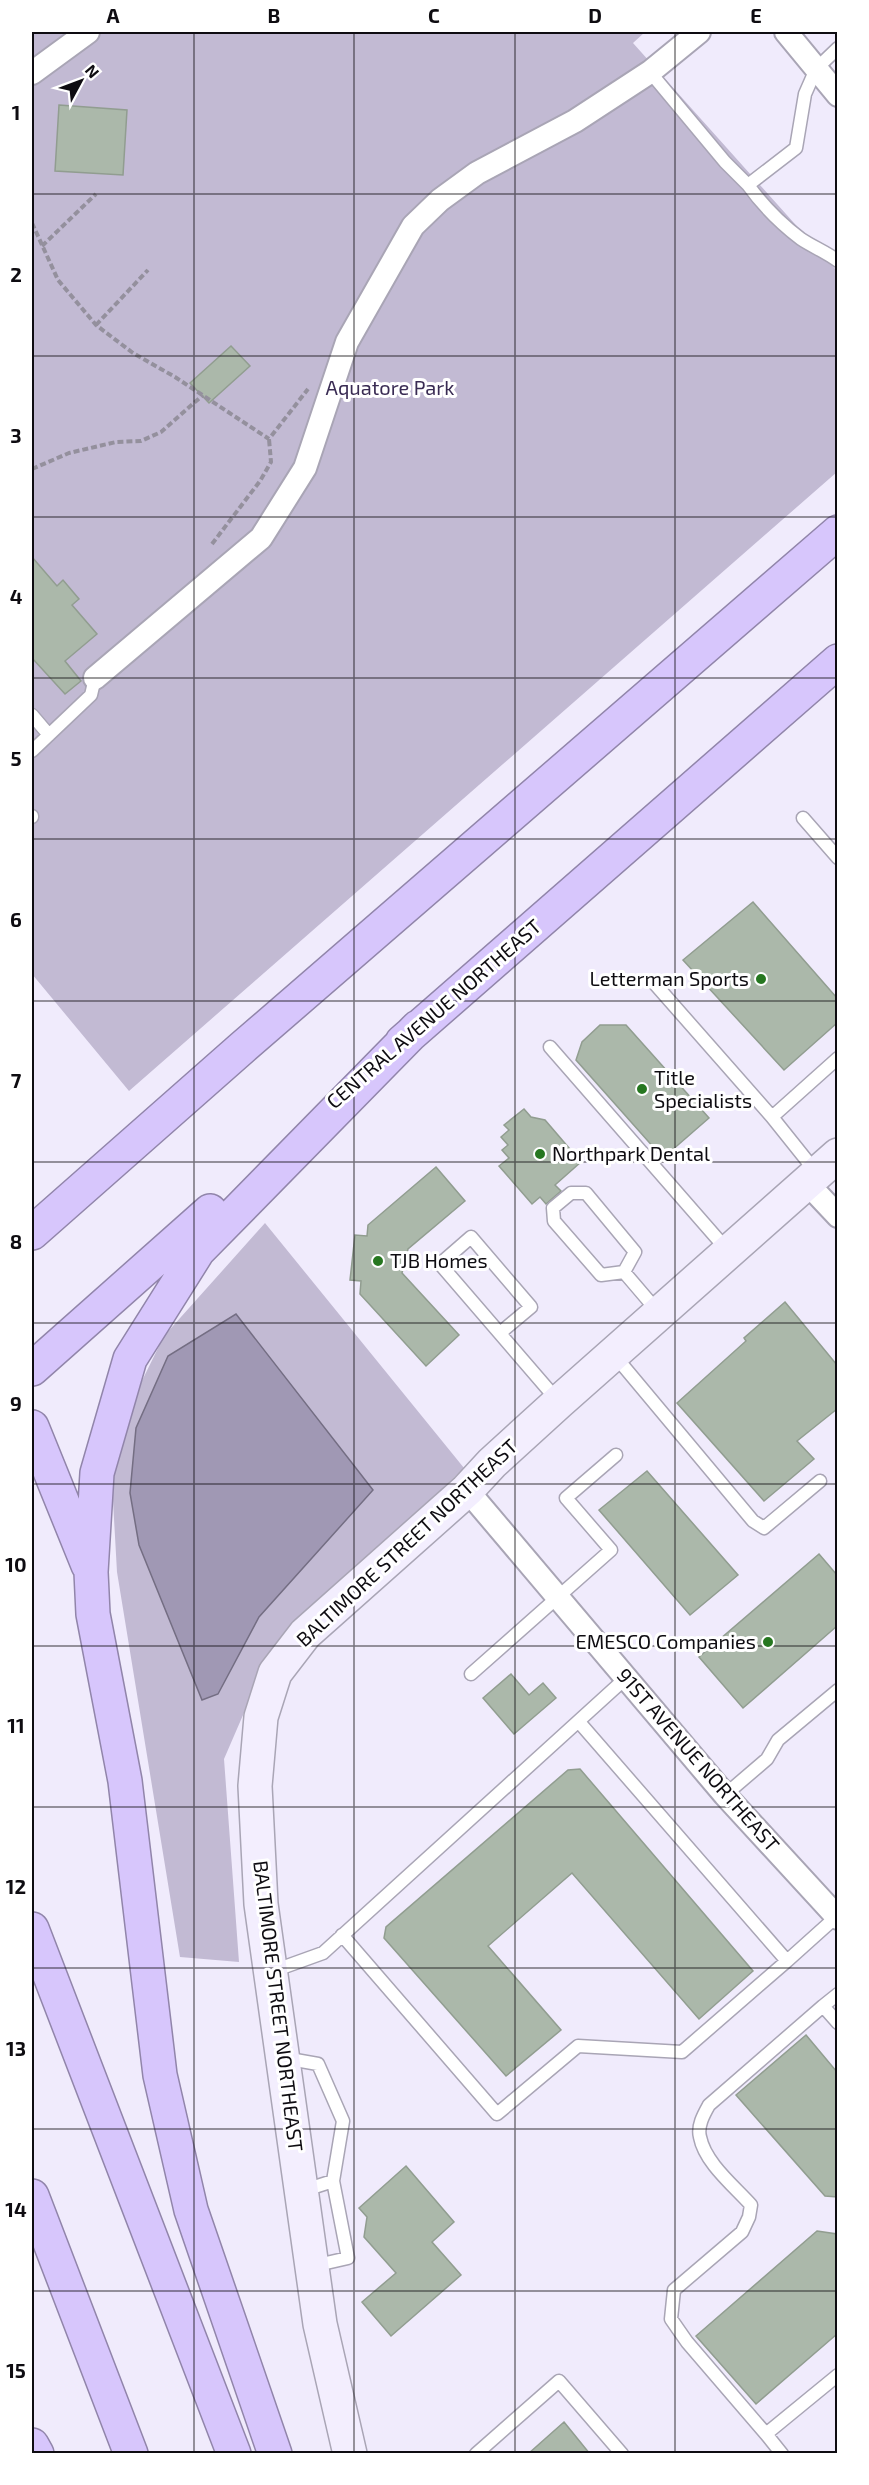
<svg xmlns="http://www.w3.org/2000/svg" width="869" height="2485" font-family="'Exo 2',sans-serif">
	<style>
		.green { fill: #c2bad3 }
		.water { fill: #a098b4; stroke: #746e83; stroke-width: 1.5 }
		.building { fill: #abb8aa; stroke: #919d90; stroke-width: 1.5 }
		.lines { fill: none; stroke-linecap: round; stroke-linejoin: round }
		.lane-casing { stroke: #a9a5b5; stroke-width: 15 }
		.street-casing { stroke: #a9a5b5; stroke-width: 26 }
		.secondary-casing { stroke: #a9a5b5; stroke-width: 36 }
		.highway-casing { stroke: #9185aa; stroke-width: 36 }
		.path { stroke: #94909d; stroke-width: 4; stroke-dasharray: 6 3; stroke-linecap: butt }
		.lane { stroke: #fff; stroke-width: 12 }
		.street { stroke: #fff; stroke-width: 22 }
		.secondary { stroke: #f3eefe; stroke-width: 33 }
		.highway { stroke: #d7c6fc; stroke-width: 33 }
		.grid { fill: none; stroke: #0e0c11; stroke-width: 1.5; stroke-opacity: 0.55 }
		.poi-dot { fill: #267720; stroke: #fff; stroke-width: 2 }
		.labels { text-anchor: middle; stroke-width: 6; stroke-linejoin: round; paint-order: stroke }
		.park-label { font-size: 20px; fill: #392b53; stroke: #fff }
		.poi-label { font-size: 20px; fill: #0e0c11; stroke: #fff; text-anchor: start }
		.street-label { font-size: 20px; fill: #0e0c11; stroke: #fff }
		.neatline { fill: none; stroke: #0e0c11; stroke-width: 2 }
		.grid-label { font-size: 20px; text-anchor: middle; font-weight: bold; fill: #0e0c11 }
	</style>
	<rect width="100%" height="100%" fill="#f0ebfc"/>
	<path class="green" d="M32,32h613l-12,11 204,228v201l-708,619 -97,-117z
		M265,1223l199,245 -195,187 -45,104 15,203 -59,-5 -63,-385 -5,-89 21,-84 31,-63z"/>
	<path class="water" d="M236,1314l137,176 -114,127 -41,77 -16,6 -63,-155 -9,-52 6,-65 32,-72z"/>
	<path class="building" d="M59,105l68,5 -4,65 -68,-4z
		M231,346l19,20 -41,37 -19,-20z
		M32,557l25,29 6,-6 16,19 -7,6 25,29 -32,27 16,20 -16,13 -33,-36z
		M753,902l84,96v25l-53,47 -101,-110z
		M600,1025h26l83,93 -46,40 -87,-98 6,-18z
		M524,1109l7,8 14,3 36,42 -26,23 6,6 -15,13 -6,-7 -8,7 -33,-38 10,-8 -7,-8 6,-5 -7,-8 8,-7 -5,-5z
		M436,1167l29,34 -57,48 -6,24 57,62 -33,31 -66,-72 1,-13 -11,-1 5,-45 12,1 1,-11z
		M785,1302l52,63v44l-40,32 17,18 -50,42 -87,-98 69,-62 -2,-3z
		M647,1471l91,104 -48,40 -91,-105z
		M819,1554l18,21v51l-94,82 -44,-51z
		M511,1674l18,21 14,-12 13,15 -42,36 -31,-36z
		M580,1769l173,202 -54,48 -127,-146 -84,73 73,84 -55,46 -122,-138 2,-11 182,-157z
		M806,2035l31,37v125l-12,-1 -89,-101z
		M406,2166l48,56 -22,20 29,33 -70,61 -29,-34 34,-29 -32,-36 3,-20 -8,-9z
		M817,2231l20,3v100l-81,70 -60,-68z
		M564,2422l26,32h-62z"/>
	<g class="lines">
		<defs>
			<path id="lane" d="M650,72l75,90 23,23 48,-37 9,-54 11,-25 22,-21
				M748,185c15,21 32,38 53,54 12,8 25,13 37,22
				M32,715l17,20
				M32,751l59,-56 4,-17
				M32,816v1
				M803,818l35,40
				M655,984l117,133 44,55
				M550,1047l178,204
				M772,1117l66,-59
				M624,1272l11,-20 -49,-59h-15l-18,15 1,13 47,54 23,-3 35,41
				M500,1333l31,-26 -60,-70 -31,27 118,137
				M615,1356l138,165 11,7 56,-47
				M471,1674l140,-124 -45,-52 50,-43
				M579,1722l208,239 49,-44
				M725,1795l42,-36 11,-19 60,-50
				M342,1935l155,179 81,-68 104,6 105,-91
				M273,1971l50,-18 304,-276
				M838,1994l-15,12 15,17
				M284,2058l34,6 25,57 -10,60
				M302,2191l31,-10 15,77 -35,8
				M766,2434l-79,-92 -16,-23 3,-29 68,-58 7,-15 2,-12c-17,-19 -46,-42 -51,-68 -3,-11 4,-23 9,-32l114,-99
				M476,2454l83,-73 63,73
				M782,2454l-16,-20 72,-59"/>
			<path id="street" d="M786,32l52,63
				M32,73l56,-41
				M95,678l166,-140 44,-70 42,-126 66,-116 27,-26 37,-27 98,-52 75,-49 49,-40
				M806,1182l32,34
				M467,1490l258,305 113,123"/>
			<path id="secondary" d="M350,2454l-30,-130 -59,-420 -6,-118 6,-69 14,-44 30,-39 162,-144 25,-27 67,-61 279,-247"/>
			<path id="highway" d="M402,1042l436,-381
				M32,1233l211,-186 595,-515
				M32,1369l178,-158
				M32,1427l56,138
				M32,1929l202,525
				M32,2196l99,258
				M32,2445l5,9
				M275,2454l-84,-244 -31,-135 -35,-294 -32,-167 -2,-42 6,-99 33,-114 68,-108 220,-224"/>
		</defs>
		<use href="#lane" class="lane-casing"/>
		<use href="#street" class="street-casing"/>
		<use href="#secondary" class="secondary-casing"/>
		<use href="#highway" class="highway-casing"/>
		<path class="path" d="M32,223l26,57 38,45 37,28 42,24 94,62 39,-50
			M42,246l54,-52
			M96,325l52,-55
			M32,469l37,-16 47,-11 25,-1 20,-9 42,-37
			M212,544l48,-63 11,-19 -2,-23"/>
		<use href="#lane" class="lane"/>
		<use href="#street" class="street"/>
		<use href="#secondary" class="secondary"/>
		<use href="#highway" class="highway"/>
	</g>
	<path class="grid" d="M194,32v2422M354,32v2422M515,32v2422M675,32v2422M32,194h806M32,356h806M32,517h806M32,678h806M32,839h806M32,1001h806M32,1162h806M32,1323h806M32,1484h806M32,1646h806M32,1807h806M32,1968h806M32,2129h806M32,2291h806"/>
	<g class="poi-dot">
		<circle cx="761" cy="979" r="6"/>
		<circle cx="642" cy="1089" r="6"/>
		<circle cx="540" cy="1154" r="6"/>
		<circle cx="378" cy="1261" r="6"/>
		<circle cx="768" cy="1642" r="6"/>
	</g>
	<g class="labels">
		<g class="park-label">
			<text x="390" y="395">Aquatore Park</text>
		</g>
		<g class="poi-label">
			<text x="749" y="986" text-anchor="end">Letterman Sports</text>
			<text x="654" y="1085">Title<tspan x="654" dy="23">Specialists</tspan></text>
			<text x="552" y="1161">Northpark Dental</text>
			<text x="390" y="1268">TJB Homes</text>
			<text x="756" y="1649" text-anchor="end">EMESCO Companies</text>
		</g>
		<g class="street-label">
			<text transform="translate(434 1014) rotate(-41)" y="7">CENTRAL AVENUE NORTHEAST</text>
			<text transform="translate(407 1543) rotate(-43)" y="7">BALTIMORE STREET NORTHEAST</text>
			<text transform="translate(698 1760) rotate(49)" y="7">91ST AVENUE NORTHEAST</text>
			<text transform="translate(278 2006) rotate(83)" y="7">BALTIMORE STREET NORTHEAST</text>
		</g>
	</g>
	<rect width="869" height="2485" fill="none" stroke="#ffffff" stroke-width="66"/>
	<g transform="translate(81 81) rotate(49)" stroke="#ffffff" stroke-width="4.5" paint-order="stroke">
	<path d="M0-4.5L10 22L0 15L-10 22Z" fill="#0e0c11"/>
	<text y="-9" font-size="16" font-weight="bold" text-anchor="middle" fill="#0e0c11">N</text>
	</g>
	<rect x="33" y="33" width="803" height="2419" class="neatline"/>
	<g class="grid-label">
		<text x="113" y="23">A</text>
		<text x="274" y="23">B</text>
		<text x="434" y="23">C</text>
		<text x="595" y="23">D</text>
		<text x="756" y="23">E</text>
		<text x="16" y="120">1</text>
		<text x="16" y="282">2</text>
		<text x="16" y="443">3</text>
		<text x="16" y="604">4</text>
		<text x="16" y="766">5</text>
		<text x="16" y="927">6</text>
		<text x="16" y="1088">7</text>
		<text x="16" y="1249">8</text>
		<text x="16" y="1411">9</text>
		<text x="16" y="1572">10</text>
		<text x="16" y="1733">11</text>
		<text x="16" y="1894">12</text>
		<text x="16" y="2056">13</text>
		<text x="16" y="2217">14</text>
		<text x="16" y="2378">15</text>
	</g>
</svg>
